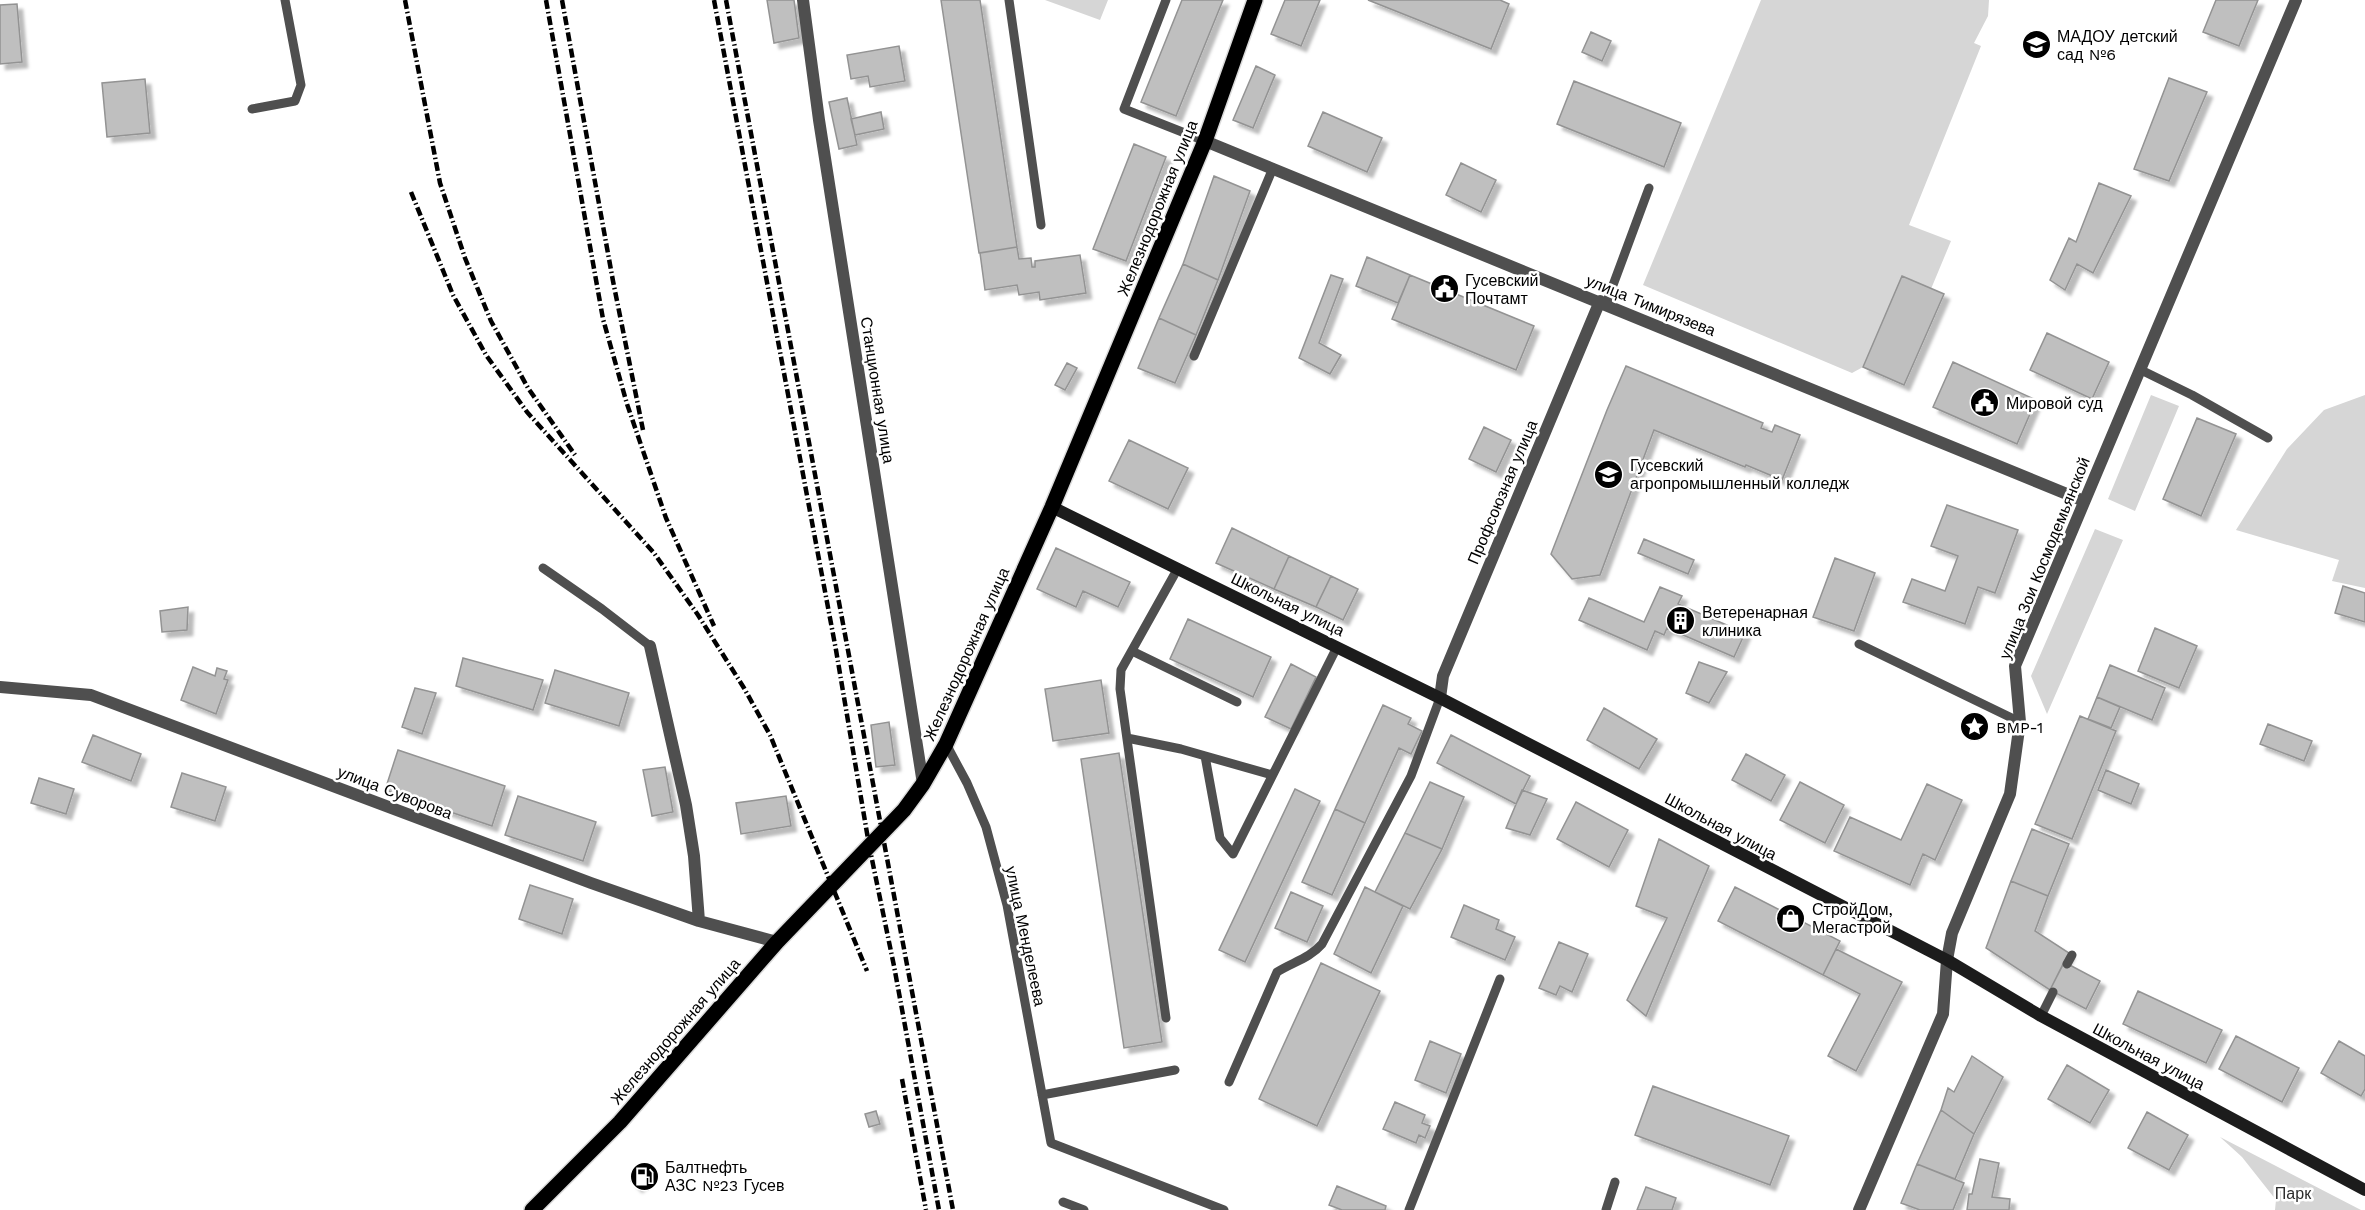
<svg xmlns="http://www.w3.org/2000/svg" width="2365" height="1210" font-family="'Work Sans',sans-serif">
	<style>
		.green { fill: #d6d6d6 }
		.building { fill: #bfbfbf; stroke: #939393; stroke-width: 1.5; filter: url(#shadow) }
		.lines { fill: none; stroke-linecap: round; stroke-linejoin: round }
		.primary-casing { stroke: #dbdbdb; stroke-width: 18 }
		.service { stroke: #4f4f4f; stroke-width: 9 }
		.minor { stroke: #4f4f4f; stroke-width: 12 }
		.secondary { stroke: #1c1c1c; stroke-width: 12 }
		.primary { stroke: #000; stroke-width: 15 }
		.rail { stroke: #000; stroke-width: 4.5; stroke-dasharray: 9 3 1.5 3; stroke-linecap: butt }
		.labels { text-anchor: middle; stroke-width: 5; stroke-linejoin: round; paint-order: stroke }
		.poi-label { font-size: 16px; fill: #000; stroke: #fff; text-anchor: start }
		.street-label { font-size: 16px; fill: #000; stroke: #fff }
		.park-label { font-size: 16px; fill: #2d2d2d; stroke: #fff }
	</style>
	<defs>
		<filter id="shadow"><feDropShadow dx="5.5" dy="5.5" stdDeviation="1.5" flood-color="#0004"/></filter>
	</defs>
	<rect width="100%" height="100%" fill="#fff"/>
	<path class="green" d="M1045,0h63l-8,20z
		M1761,0h228l-1,16 -14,27 7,3 -72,179 42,16 -20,48 13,5 -40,91 -41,-18 -11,6 -209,-88z
		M2151,395l28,11 -44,105 -27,-12z
		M2365,395v193l-33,-7 7,-21 -103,-30 51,-81 37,-39z
		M2095,529l28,11 -76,174 -16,-38z
		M2220,1137l141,73h-86l1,-10 -34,-43z"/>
	<path class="building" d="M767,0h27l5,38 -25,5z
		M941,0h39l37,247 -38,6z
		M1182,0h41l-47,116 -35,-14z
		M1285,0h35l-19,46 -30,-12z
		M1368,0h132l9,4 -18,45z
		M2216,0h42l-19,46 -36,-14z
		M17,4l5,58 -22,2v-59z
		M1591,32l20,9 -9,20 -20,-9z
		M899,46l6,35 -35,6 -2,-11 -17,3 -4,-24z
		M1256,66l19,9 -22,53 -20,-8z
		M2169,78l38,14 -38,89 -35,-12z
		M145,79l5,54 -43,4 -5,-54z
		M1574,81l107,42 -17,44 -107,-43z
		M847,98l10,47 -18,4 -10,-47z
		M881,112l3,17 -29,6 -4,-16z
		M1323,112l59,26 -15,34 -59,-26z
		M1134,144l32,13 -40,104 -33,-12z
		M1461,163l35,17 -15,32 -35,-17z
		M1214,176l36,15 -32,89 -35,-16z
		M2099,183l32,13 -38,77 -16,-9 -12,26 -15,-10 19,-42 7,4z
		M1017,247l2,12 12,-1 1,9h3v-6l45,-6 6,38 -46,7 -1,-8 -20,3 -2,-10 -32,5 -5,-37z
		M1367,257l43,18 -12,28 -42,-17z
		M1183,264l35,16 -22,55 -37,-17z
		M1331,275l12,4 -24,64 22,12 -11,19 -31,-16z
		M1410,275l124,51 -18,44 -124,-51z
		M1902,276l42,18 -40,91 -41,-18z
		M1159,318l37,17 -21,48 -37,-15z
		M2047,333l62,29 -17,37 -62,-29z
		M1953,362l83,38 -19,44 -84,-37z
		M1067,363l10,5 -12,22 -10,-5z
		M1626,366l137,57 -2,5 11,4 3,-7 25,10 -18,45 -36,-15 -1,2 -91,-37 -54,145 -28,4 -21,-25 56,-144z
		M2197,418l39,16 -35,82 -38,-17z
		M1484,427l27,13 -15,32 -27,-13z
		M1129,440l59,28 -20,41 -59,-28z
		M1947,505l71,25 -23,63 -17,-6 -13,37 -62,-22 9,-23 33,12 13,-35 -27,-10z
		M1232,528l57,28 -15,33 -58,-26z
		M1644,539l50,21 -6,14 -50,-21z
		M1056,548l74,34 -12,25 -35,-16 -7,16 -39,-18z
		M1289,556l42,20 -15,31 -42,-18z
		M1835,558l40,15 -21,58 -41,-14z
		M1331,576l27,13 -15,31 -27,-13z
		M2343,586l22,7v29l-30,-9z
		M1660,587l22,9 -4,8 67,29 -11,24 -67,-29 -3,7 -9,-4 -8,19 -68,-30 10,-22 55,24z
		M188,607l-1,23 -25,2 -2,-21z
		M1188,619l83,38 -18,40 -83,-38z
		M2155,628l42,18 -18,42 -41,-17z
		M463,658l80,22 -10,30 -77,-24z
		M1699,662l28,10 -18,31 -23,-10z
		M1291,664l25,13 -25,52 -26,-12z
		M2110,665l55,23 -13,32 -55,-23z
		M193,667l22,9 2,-8 10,3 -3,8 4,1 -12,34 -35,-14z
		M555,670l74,23 -10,33 -74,-23z
		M1101,680l8,53 -56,8 -8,-52z
		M415,688l21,5 -14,41 -20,-7z
		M2097,697l23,10 -9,21 -23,-9z
		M1383,705l28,13 -3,6 14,7 -11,23 -12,-6 -34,75 -30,-14z
		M1604,708l53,31 -18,30 -52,-29z
		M2080,716l36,15 -44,108 -37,-15z
		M889,722l6,43 -19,2 -5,-42z
		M2268,724l44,17 -8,20 -44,-17z
		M93,735l48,19 -10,27 -49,-19z
		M1451,735l79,41 -14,28 -79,-41z
		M398,750l107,36 -13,40 -107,-36z
		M1119,753l43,289 -38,6 -43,-289z
		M1746,754l39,21 -14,26 -39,-21z
		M665,767l8,45 -21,4 -9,-46z
		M2106,770l33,14 -8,20 -33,-14z
		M182,773l44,14 -11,34 -44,-14z
		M39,778l35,11 -8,25 -35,-11z
		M1430,782l34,15 -22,52 -37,-16z
		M1800,782l44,23 -19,38 -45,-23z
		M1927,784l35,16 -27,60 -12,-6 -13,31 -76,-34 16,-34 51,23z
		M1295,789l25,12 -75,161 -26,-12z
		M1522,790l25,9 -17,36 -24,-7z
		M518,796l78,26 -13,39 -78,-26z
		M786,796l5,30 -50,8 -5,-31z
		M1576,802l52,28 -19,37 -52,-28z
		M1335,809l30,14 -33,72 -30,-13z
		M2032,829l37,15 -21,52 -37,-15z
		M1405,833l37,16 -32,60 -35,-17z
		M1659,839l50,27 -63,150 -19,-16 40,-82 -31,-12z
		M2011,881l37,15 -13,35 34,22 -19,37 -64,-42z
		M530,885l43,14 -11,35 -43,-15z
		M1365,887l38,19 -32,67 -37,-19z
		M1735,887l105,54 -17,34 -105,-54z
		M1291,892l32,14 -16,36 -32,-14z
		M1464,905l35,15 -3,9 19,8 -10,23 -54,-23z
		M1559,942l29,12 -16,38 -12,-6 -4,9 -17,-7z
		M1836,949l66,33 -46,89 -28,-15 32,-62 -37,-19z
		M2064,962l36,19 -14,28 -36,-19z
		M1321,963l59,28 -63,135 -58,-27z
		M2138,991l84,39 -16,33 -83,-39z
		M2236,1036l63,32 -17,34 -63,-33z
		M1430,1041l31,13 -15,39 -31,-13z
		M2339,1041l26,15v33l-4,7 -40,-23z
		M1972,1056l31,21 -29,57 -33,-24 7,-22 6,4z
		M2067,1065l42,25 -19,33 -42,-24z
		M1653,1086l136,50 -19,49 -135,-50z
		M1395,1102l30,13 -3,8 8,3 -5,12 -6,-3 -3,8 -33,-14z
		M1941,1110l33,24 -19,45 -38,-15z
		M876,1111l4,13 -11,3 -4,-13z
		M2147,1112l41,23 -19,35 -41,-22z
		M1980,1159l19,4 -7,34 18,2 -1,11h-42l2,-16h3z
		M1917,1164l47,19 -11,27h-33l-19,-7z
		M638,1174l6,6 -7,7 -6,-6z
		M1337,1186l49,20 -1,4h-43l-13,-5z
		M1646,1187l30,11 -4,12h-35z"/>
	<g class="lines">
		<defs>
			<path id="primary" d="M532,1210l88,-88 157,-180 127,-132 19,-26 23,-40 106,-237 153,-366 50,-141"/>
		</defs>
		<use href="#primary" class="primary-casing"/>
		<path class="service" d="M1009,0l32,225
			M1166,0l-42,109 81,32
			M252,109l43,-8 6,-16 -16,-85
			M1606,304l43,-116
			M1194,356l79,-188
			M2141,370l51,25 76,43
			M543,568l59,41 48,37
			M1859,644l161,78
			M1132,651l105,51
			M1127,738l54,11 91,26
			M946,744l21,39 19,44 21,78 44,238 173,67
			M1205,756l15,82 13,16 104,-207
			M2067,964l5,-9
			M2041,1016l12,-24
			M1166,1018l-46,-329 1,-19 57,-102
			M1229,1082l48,-110c16,-10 33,-14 45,-28l89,-168 29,-78
			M1042,1095l133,-25
			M1063,1202l21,8
			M1409,1210l91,-231
			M1606,1210l9,-28"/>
		<path class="minor" d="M803,0l16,120 104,664
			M1205,141l879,360
			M650,646l36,159 8,51 5,65
			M0,687l91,8 500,188 108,38 78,21
			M1440,698l3,-22 157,-375
			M1859,1210l84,-196 4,-54 5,-27 58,-139 10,-72 -5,-56 281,-666"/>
		<path class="secondary" d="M1052,507l388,191 507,262 94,56 324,174"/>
		<use href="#primary" class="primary"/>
		<path class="rail" d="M405,0l35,183 25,75 26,63 37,67 47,67
			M546,0l57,319 24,85 39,114 48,108
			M562,0l51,281 30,149
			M714,0l122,650 33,195 25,121 45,244
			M726,0l227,1210
			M411,192l42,103 33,60 41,57 127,141 44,62 46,73 26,47 97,236
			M902,1079l24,131"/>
	</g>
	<defs>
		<symbol id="school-disc" viewBox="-11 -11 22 22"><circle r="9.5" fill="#000" stroke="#fff"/><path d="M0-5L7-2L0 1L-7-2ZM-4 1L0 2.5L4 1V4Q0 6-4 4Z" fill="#fff"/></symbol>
		<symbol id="civic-disc" viewBox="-11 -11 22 22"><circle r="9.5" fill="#000" stroke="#fff"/><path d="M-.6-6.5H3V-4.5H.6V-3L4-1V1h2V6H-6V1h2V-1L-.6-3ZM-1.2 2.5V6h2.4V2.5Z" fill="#fff"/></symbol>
		<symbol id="university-disc" viewBox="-11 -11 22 22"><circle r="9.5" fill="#000" stroke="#fff"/><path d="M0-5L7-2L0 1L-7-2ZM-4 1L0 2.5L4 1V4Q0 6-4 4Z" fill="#fff"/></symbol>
		<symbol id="building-disc" viewBox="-11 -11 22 22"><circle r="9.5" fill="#000" stroke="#fff"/><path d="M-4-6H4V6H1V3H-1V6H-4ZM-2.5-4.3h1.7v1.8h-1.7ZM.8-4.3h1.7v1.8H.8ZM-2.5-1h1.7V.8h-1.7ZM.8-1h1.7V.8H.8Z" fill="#fff"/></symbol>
		<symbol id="sight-disc" viewBox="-11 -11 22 22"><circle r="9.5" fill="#000" stroke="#fff"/><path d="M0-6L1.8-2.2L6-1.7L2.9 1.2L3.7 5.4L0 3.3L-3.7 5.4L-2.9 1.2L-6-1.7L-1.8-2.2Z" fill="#fff"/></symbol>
		<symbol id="shop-disc" viewBox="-11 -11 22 22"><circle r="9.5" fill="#000" stroke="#fff"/><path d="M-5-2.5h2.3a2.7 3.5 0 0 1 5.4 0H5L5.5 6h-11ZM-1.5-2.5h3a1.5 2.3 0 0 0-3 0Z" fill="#fff"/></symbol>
		<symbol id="fuel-disc" viewBox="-11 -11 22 22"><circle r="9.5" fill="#000" stroke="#fff"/><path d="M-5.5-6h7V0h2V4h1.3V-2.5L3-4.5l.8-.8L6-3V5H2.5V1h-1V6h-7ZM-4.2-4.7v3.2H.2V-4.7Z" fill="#fff"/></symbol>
	</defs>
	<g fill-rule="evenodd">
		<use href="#school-disc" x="2020" y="28" width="33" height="33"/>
		<use href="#civic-disc" x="1428" y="272" width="33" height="33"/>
		<use href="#civic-disc" x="1968" y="386" width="33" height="33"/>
		<use href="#university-disc" x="1592" y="458" width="33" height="33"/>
		<use href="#building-disc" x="1664" y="604" width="33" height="33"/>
		<use href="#sight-disc" x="1958" y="710" width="33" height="33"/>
		<use href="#shop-disc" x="1774" y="902" width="33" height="33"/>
		<use href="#fuel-disc" x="628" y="1160" width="33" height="33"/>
	</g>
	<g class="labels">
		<g class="poi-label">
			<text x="2057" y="42">МАДОУ детский<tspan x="2057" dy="18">сад №6</tspan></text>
			<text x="1465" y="286">Гусевский<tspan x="1465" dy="18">Почтамт</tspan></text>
			<text x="2006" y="409">Мировой суд</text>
			<text x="1630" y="471">Гусевский<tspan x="1630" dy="18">агропромышленный колледж</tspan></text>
			<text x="1702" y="618">Ветеренарная<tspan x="1702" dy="18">клиника</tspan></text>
			<text x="1996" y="733">BMP-1</text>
			<text x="1812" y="915">СтройДом,<tspan x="1812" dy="18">Мегастрой</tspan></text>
			<text x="665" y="1173">Балтнефть<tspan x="665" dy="18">АЗС №23 Гусев</tspan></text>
		</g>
		<g class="street-label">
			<text transform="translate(1157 208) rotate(-68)" y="6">Железнодорожная улица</text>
			<text transform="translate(1651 305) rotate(22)" y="6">улица Тимирязева</text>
			<text transform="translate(878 390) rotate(81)" y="6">Станционная улица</text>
			<text transform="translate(1502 492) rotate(-67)" y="6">Профсоюзная улица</text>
			<text transform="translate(2044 558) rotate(-68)" y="6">улица Зои Космодемьянской</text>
			<text transform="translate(1288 604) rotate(26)" y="6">Школьная улица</text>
			<text transform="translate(966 654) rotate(-66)" y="6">Железнодорожная улица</text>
			<text transform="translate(395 792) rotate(21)" y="6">улица Суворова</text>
			<text transform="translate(1721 826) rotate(28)" y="6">Школьная улица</text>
			<text transform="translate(1026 936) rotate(78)" y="6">улица Менделеева</text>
			<text transform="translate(675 1031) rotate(-49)" y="6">Железнодорожная улица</text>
			<text transform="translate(2149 1056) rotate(28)" y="6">Школьная улица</text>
		</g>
		<g class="park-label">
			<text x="2293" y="1199">Парк</text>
		</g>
	</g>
</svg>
